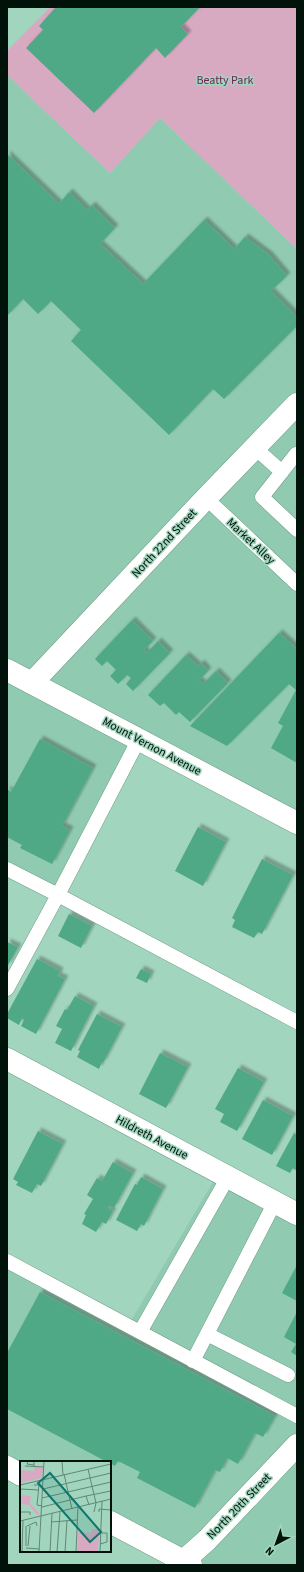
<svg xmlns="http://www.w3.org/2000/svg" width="304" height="1572" font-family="'Source Sans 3',sans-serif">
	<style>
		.built { fill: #90cab1 }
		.green { fill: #d8aac2 }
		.building { fill: #4fa986; filter: url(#shadow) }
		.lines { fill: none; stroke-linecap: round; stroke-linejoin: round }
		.lane-casing { stroke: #6e9f89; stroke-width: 15 }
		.street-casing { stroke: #6e9f89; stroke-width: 23 }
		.secondary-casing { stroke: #6e9f89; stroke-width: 23 }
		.lane { stroke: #fff; stroke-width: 14 }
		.street { stroke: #fff; stroke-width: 22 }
		.secondary { stroke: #fff; stroke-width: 22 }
		.labels { text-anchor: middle; stroke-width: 3; stroke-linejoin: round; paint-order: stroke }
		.park-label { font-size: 12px; fill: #762158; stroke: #a2d5be }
		.street-label { font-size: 12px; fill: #01120a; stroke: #a2d5be }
		.inset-road { fill: none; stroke: #628776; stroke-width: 1 }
		.view { fill: #0f766e; fill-opacity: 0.15; stroke: #0f766e; stroke-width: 2 }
		.inset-edge { fill: none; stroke: #01120a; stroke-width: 2 }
	</style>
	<defs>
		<filter id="shadow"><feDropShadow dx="3.5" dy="-3.5" stdDeviation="1" flood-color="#0004"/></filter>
	</defs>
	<rect width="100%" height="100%" fill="#a2d5be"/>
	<path class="built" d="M7,75l103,98 50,-55 137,131v577l-157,-82 -82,152 -51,-27z
		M217,1175l80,31v359h-117l-70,-37v-66h-89v19l-14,-8v-212l122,63z"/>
	<path class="green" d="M50,7h247v242l-137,-131 -50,55 -103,-98v-24z"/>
	<path class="building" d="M56,7h144l-19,20 7,7 -23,24 -9,-10 -62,65 -68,-65 17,-18 -4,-4z
		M7,154l52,50 10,-12 18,18 5,-5 23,23 -15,16 43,40 61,-64 30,29 11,-12 24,18 18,21 -16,15 26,26v9l-73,73 -11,-10 -44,46 -98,-94 10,-11 -30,-29 -13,13 -15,-15 -16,17z
		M132,620l21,21 -9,9 3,3 11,-12 12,12 -37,38 -7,-7 5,-6 -4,-3 -9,9 -8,-8 6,-6 -9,-9 -5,5 -7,-7z
		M279,633l18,16v114l-26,-15 12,-22 -5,-3 18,-33 -7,-6 -62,62 -37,-20z
		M186,655l12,11 3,-3 7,8 -9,9 4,4 13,-13 12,12 -38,39 -11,-10 -3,3 -12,-12 -4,3 -12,-11z
		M40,739l53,29 -31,58 8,4 -18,34 -32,-16 2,-3 -15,-8v-48l4,3z
		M198,827l28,15 -23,44 -28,-15z
		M262,859l31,16 -31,59 -4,-2 -4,6 -22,-11 3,-7 -3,-2z
		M69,914l23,12 -11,22 -23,-12z
		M7,942l11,5 -11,20z
		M37,959l23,12 -2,5 7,3 -29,55 -15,-8 3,-6 -2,-2 -3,7 -12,-7v-4z
		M141,969l10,5 -4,9 -11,-5z
		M75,996l19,10 -23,45 -16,-8 7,-14 -6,-3 9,-17 2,1z
		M97,1014l25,13 -19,36 -1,-1 -3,7 -22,-12 3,-6 -2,-1z
		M160,1053l28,14 -22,41 -27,-14z
		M238,1068l26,14 -27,49 -17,-9 4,-8 -9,-5z
		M263,1100l30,16 -21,39 -30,-16z
		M38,1131l25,13 -22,42 -4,-2 -5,9 -16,-8 2,-3 -5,-3z
		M294,1133l3,2v36l-4,-3 -3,5 -14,-7z
		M113,1162l20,11 -19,35 -5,-2 -1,2 5,3 -7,13 -4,-2 -6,10 -14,-8 4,-9 -2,-1 9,-15 -6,-4 10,-17 5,3z
		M141,1177l22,12 -19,37 -3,-2 -4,7 -21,-11 19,-36 2,1z
		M297,1265v36l-15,-8z
		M40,1292l235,124 -12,21 -8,-4 -17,31 -11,-6 -7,14 -5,-2 -20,38 -58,-30 3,-6 -22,-11 -3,5 -5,-3v-1h-3l-100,-53v-56z
		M297,1312v44l-6,-4 5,-8 -12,-7z"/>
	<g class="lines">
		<defs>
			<path id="lane" d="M255,448l27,24
				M297,455l-1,-1 -34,43 35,33
				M206,498l91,86
				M7,869l51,26 239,127
				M7,989l51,-94 81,-156
				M7,1261l290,155
				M140,1332l88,-155
				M207,1334l81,41
				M193,1361l82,-159"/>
			<path id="street" d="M32,683l174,-185 91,-94
				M7,1059l290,155
				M7,1467l14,8
				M110,1522l81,43
				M179,1565l28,-25 90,-95"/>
			<path id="secondary" d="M7,670l290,153"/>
		</defs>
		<use href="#lane" class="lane-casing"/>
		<use href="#street" class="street-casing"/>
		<use href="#secondary" class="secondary-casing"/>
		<use href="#lane" class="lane"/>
		<use href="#street" class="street"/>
		<use href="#secondary" class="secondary"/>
	</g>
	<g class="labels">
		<g class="park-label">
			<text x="225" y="84">Beatty Park</text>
		</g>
		<g class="street-label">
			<text transform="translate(251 541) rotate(43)" y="4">Market Alley</text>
			<text transform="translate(164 543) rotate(-47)" y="4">North 22nd Street</text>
			<text transform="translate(152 746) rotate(28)" y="4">Mount Vernon Avenue</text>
			<text transform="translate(152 1137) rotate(28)" y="4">Hildreth Avenue</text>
			<text transform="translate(239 1506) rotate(-46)" y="4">North 20th Street</text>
		</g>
	</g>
	<g transform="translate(20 1461)">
		<rect width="91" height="91" fill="#a2d5be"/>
		<path d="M14,6l9,1 -1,10 -22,5v-13l14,1zM2,34l9,1 -1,7 10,11 -3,1 -8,-10 -8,-1zM72,68h7l-1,23h-21l1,-20 13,1z" fill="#d8aac2"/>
		<path class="inset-road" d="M42,0l1,14M5,5l19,1M14,5v-5h-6l-1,3 7,1M68,8l8,34 -2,9M44,13l8,35M0,24l91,-21M14,24h5l-2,20 5,1M0,28l19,1M23,28l68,-16M66,35l25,-5M22,37l69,-16M22,46l44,-11 3,9M0,51h10v3M79,51v-3l12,1M0,60l91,-22M31,61l26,-2M7,65l9,-4 1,4M80,83l7,-2v-9h-6M6,85v-20M8,85l2,-20M6,87l13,1M2,91l1,-32M19,91l5,-91M30,91l2,-39M37,91l3,-40M45,91l2,-32M56,91l2,-45M80,91l2,-51"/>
		<path class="view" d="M30,12l51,59 -11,10 -52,-59z"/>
		<rect width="91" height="91" class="inset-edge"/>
	</g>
	<rect width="304" height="1572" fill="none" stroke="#01120a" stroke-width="16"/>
	<g transform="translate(276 1544) rotate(221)" stroke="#a2d5be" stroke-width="3" paint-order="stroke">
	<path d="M0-3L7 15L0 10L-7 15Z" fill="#01120a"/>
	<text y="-6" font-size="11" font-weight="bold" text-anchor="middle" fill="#01120a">N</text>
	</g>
</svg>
